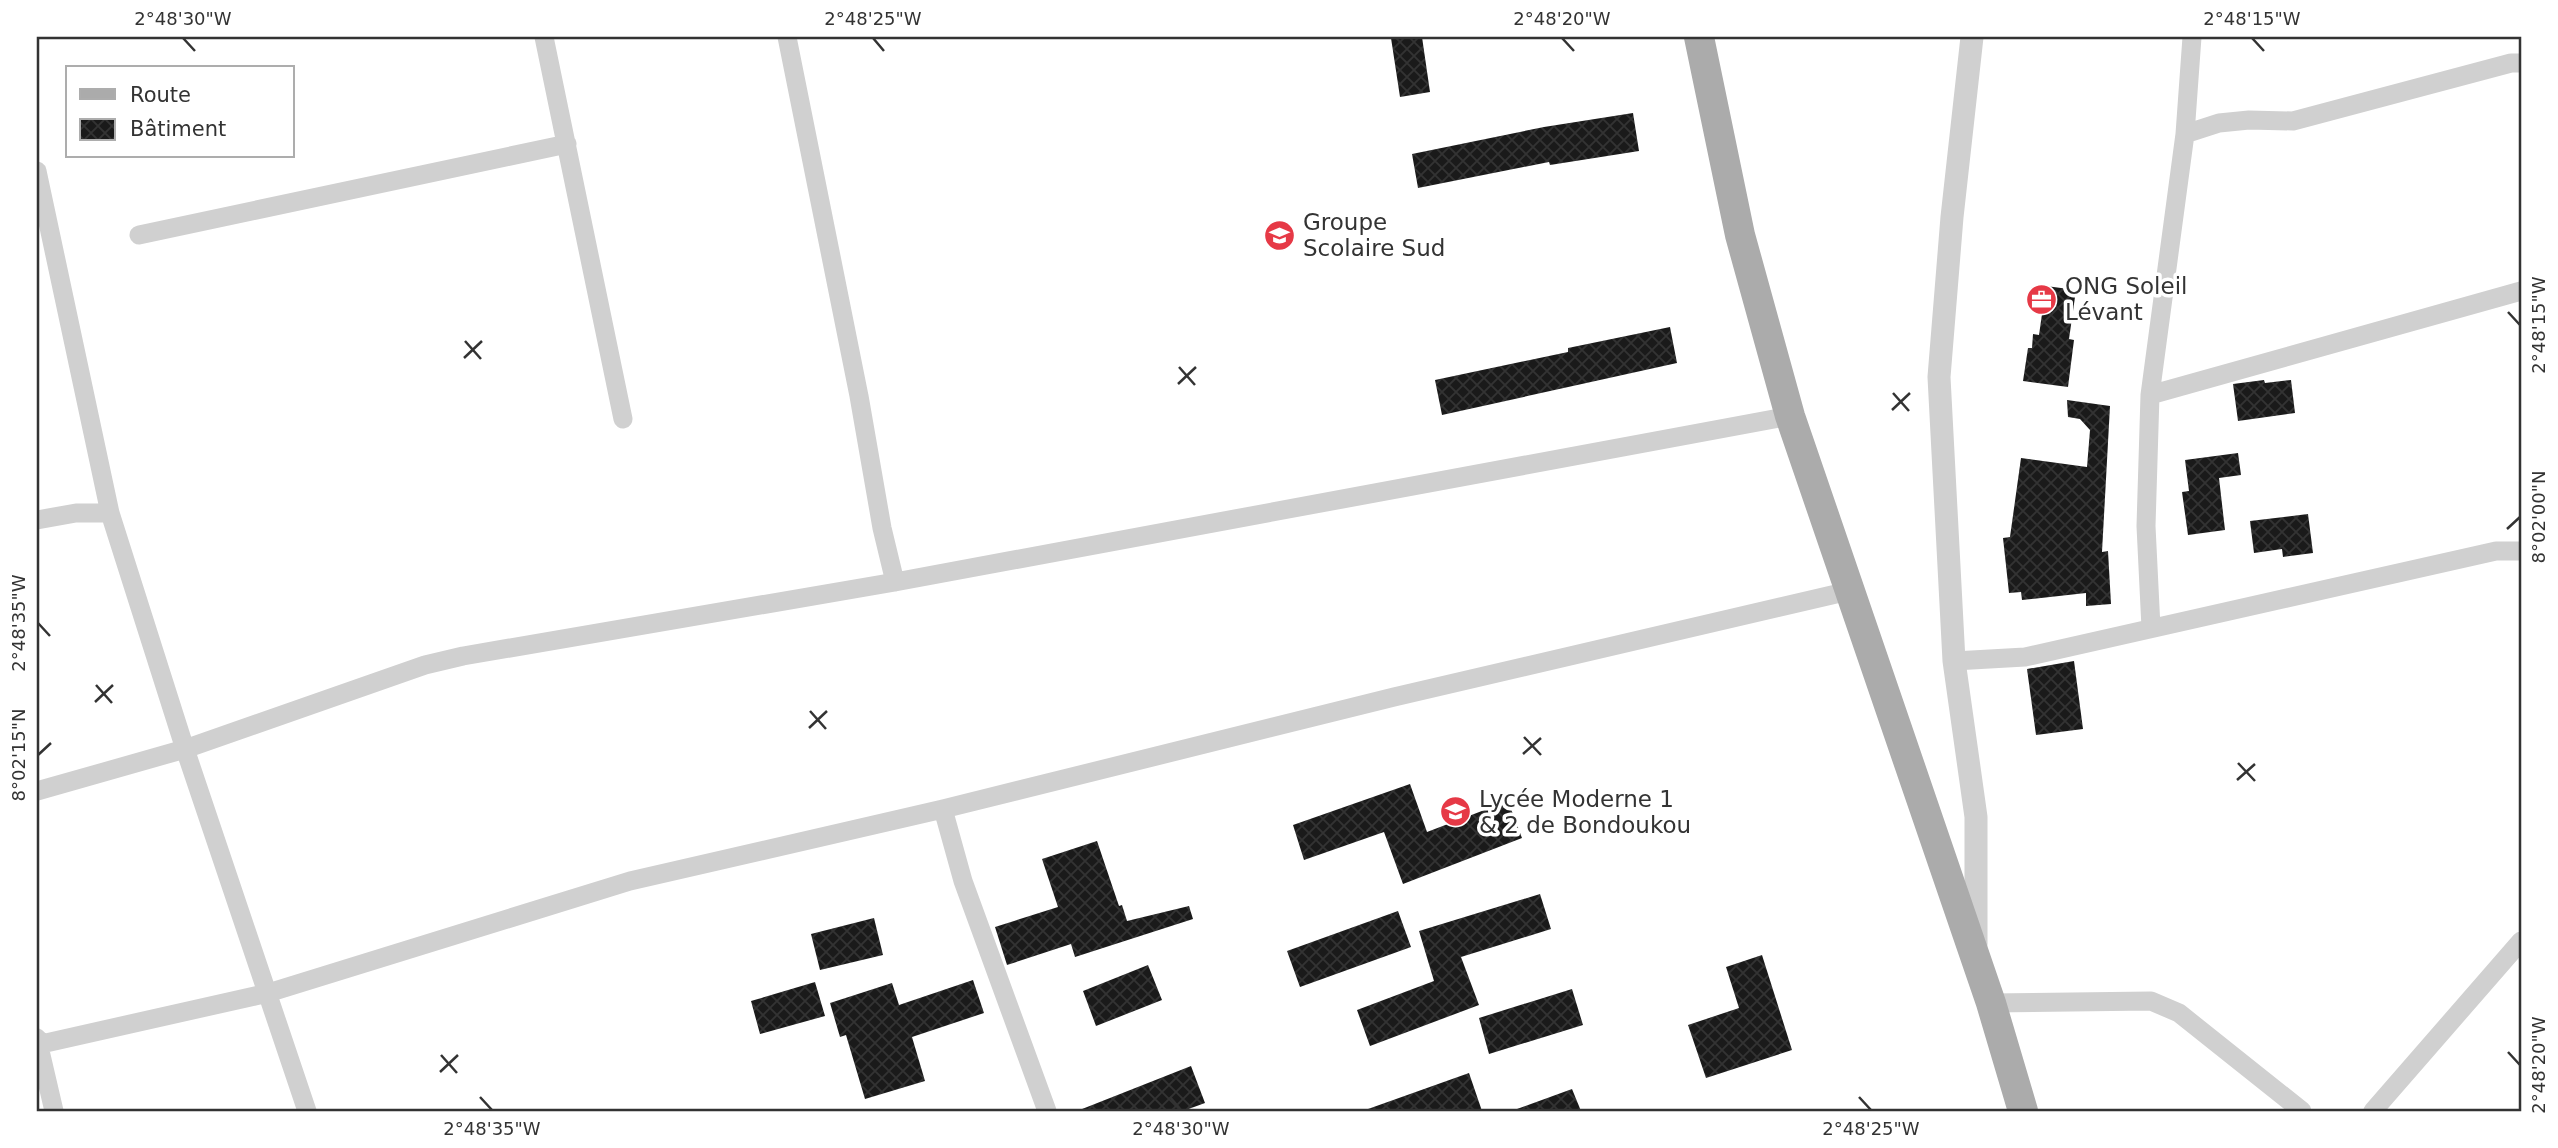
<svg xmlns="http://www.w3.org/2000/svg" width="2558" height="1148" font-family="'DejaVu Sans',sans-serif">
	<style>
		.building { fill: url(#building-cross-hatch) }
		.lines { fill: none; stroke-linecap: round; stroke-linejoin: round }
		.minor { stroke: #d0d0d0; stroke-width: 19 }
		.tertiary { stroke: #d0d0d0; stroke-width: 23 }
		.primary { stroke: #ababab; stroke-width: 30 }
		.ticks { fill: none; stroke: #333; stroke-width: 2.5 }
		.labels { text-anchor: middle; stroke-width: 7; stroke-linejoin: round; paint-order: stroke }
		.poi-label { font-size: 23px; fill: #333; stroke: #fff; text-anchor: start }
		.neatline { fill: none; stroke: #333; stroke-width: 2.5 }
		.ticks-label { font-size: 18px; text-anchor: middle; fill: #333 }
	</style>
	<defs>
		<pattern id="building-cross-hatch" width="8" height="8" patternUnits="userSpaceOnUse" patternTransform="scale(1.75)"><rect width="8" height="8" fill="#1a1a1a"/><path d="M0 0l8 8M0 8l8-8" fill="none" stroke="#333"/></pattern>
	</defs>
	<rect width="100%" height="100%" fill="#fff"/>
	<path class="building" d="M1401,37h21l8,55 -30,5 -9,-59z
		M1633,113l6,38 -89,14 -1,-3 -131,26 -6,-34 132,-27z
		M2046,286l30,4 -7,49 5,1 -6,47 -45,-6 5,-33h4l1,-14 6,1z
		M1670,327l7,36 -235,52 -7,-35 133,-28v-4z
		M2264,380l1,3 26,-3 4,33 -57,8 -5,-37z
		M2067,400l43,6 -8,146 6,-1 3,53 -25,2v-13l-64,7 -1,-8 -12,1 -6,-55 7,-1 11,-79 66,9 3,-37 -10,-11 -12,-2z
		M2238,453l3,22 -22,3 6,52 -37,5 -6,-43 7,-1 -4,-31z
		M2308,514l5,39 -30,4 -1,-8 -28,4 -4,-32z
		M2074,661l9,68 -47,6 -9,-66z
		M1410,784l17,48 81,-31 14,37 -119,46 -19,-52 -80,28 -11,-35z
		M1097,841l22,65 3,-1 5,16 62,-15 4,13 -118,38 -4,-13 -64,21 -12,-38 63,-20 -16,-48z
		M1540,894l11,35 -90,28 18,48 -109,41 -13,-36 77,-29 -15,-50z
		M1398,911l13,36 -111,40 -13,-36z
		M874,918l9,37 -63,15 -9,-36z
		M1762,955l30,95 -86,28 -18,-53 51,-17 -13,-41z
		M1148,965l14,35 -66,26 -13,-35z
		M973,980l11,33 -72,24 13,44 -60,18 -19,-64 -6,2 -10,-34 62,-20 7,22z
		M815,982l10,34 -65,18 -9,-33z
		M1572,989l11,36 -94,29 -10,-36z
		M1191,1066l14,37 -22,8h-106z
		M1469,1073l13,38h-114v-2z
		M1572,1089l9,22h-64v-2z"/>
	<g class="lines">
		<path class="minor" d="M544,37l79,382
			M787,37l72,359 23,132 13,54
			M2192,37l-7,97 34,-11 30,-3 44,1 218,-58h10
			M37,171l73,342 75,236 122,362
			M139,235l428,-91
			M2150,395l371,-104
			M37,520l39,-7h34
			M2151,628l-5,-102 4,-131 35,-261
			M1954,661l71,-4 471,-106h25
			M37,791l148,-42 240,-84 38,-9 432,-74 895,-166
			M943,809l20,72 84,230
			M1991,1003l160,-2 28,12 123,98
			M37,1038l17,73
			M37,1045l231,-52 362,-112 313,-72 451,-112 455,-106
			M2373,1111l148,-170"/>
		<path class="tertiary" d="M1972,37l-20,180 -13,160 15,284 22,156v127"/>
		<path class="primary" d="M1699,37l41,198 50,181 201,587 32,108"/>
	</g>
	<path class="ticks" d="M183,38l12,13M873,38l11,13M1562,38l12,13M2252,38l12,13M2508,312l12,13M465,341l16,18M464,358l18,-17M1179,367l16,18M1178,384l18,-17M1893,393l16,18M1892,410l18,-17M2507,529l13,-12M38,623l12,13M96,685l16,18M95,702l18,-17M810,711l16,18M809,728l18,-17M1524,737l17,18M1523,754l18,-16M38,755l13,-12M2238,763l17,18M2237,780l18,-16M2508,1052l12,13M441,1055l16,18M440,1072l18,-17M480,1097l12,13M1170,1097l11,13M1859,1097l12,13"/>
	<defs>
		<symbol id="school-disc" viewBox="-11 -11 22 22"><circle r="9.5" fill="#e63946" stroke="#fff"/><path d="M0-5L7-2L0 1L-7-2ZM-4 1L0 2.5L4 1V4Q0 6-4 4Z" fill="#fff"/></symbol>
		<symbol id="office-disc" viewBox="-11 -11 22 22"><circle r="9.5" fill="#e63946" stroke="#fff"/><path d="M-6-3h4V-5.5h4V-3h4V5H-6ZM-1-4.5V-3h2v-1.5ZM-6 0V1H6V0Z" fill="#fff"/></symbol>
	</defs>
	<g fill-rule="evenodd">
		<use href="#school-disc" x="1262" y="218" width="35" height="35"/>
		<use href="#office-disc" x="2024" y="282" width="35" height="35"/>
		<use href="#school-disc" x="1438" y="794" width="35" height="35"/>
	</g>
	<g class="labels">
		<g class="poi-label">
			<text x="1303" y="230">Groupe<tspan x="1303" dy="26">Scolaire Sud</tspan></text>
			<text x="2065" y="294">ONG Soleil<tspan x="2065" dy="26">Lévant</tspan></text>
			<text x="1479" y="807">Lycée Moderne 1<tspan x="1479" dy="26">&amp; 2 de Bondoukou</tspan></text>
		</g>
	</g>
	<rect width="2558" height="1148" fill="none" stroke="#ffffff" stroke-width="77"/>
	<rect x="66" y="66" width="228" height="91" fill="#ffffff" stroke="#adadad" stroke-width="2"/>
	<rect x="80" y="89" width="35" height="10" fill="#ababab" stroke="#adadad" stroke-width="2"/>
	<text x="130" y="102" font-size="21" fill="#333333">Route</text>
	<rect x="80" y="119" width="35" height="21" fill="url(#building-cross-hatch)" stroke="#adadad" stroke-width="2"/>
	<text x="130" y="136" font-size="21" fill="#333333">Bâtiment</text>
	<rect x="38" y="38" width="2482" height="1072" class="neatline"/>
	<g class="ticks-label">
		<text x="183" y="25">2°48'30"W</text>
		<text x="873" y="25">2°48'25"W</text>
		<text x="1562" y="25">2°48'20"W</text>
		<text x="2252" y="25">2°48'15"W</text>
		<text transform="translate(2539 325) rotate(-90)" y="6">2°48'15"W</text>
		<text transform="translate(2539 517) rotate(-90)" y="6">8°02'00"N</text>
		<text transform="translate(19 623) rotate(-90)" y="6">2°48'35"W</text>
		<text transform="translate(19 755) rotate(-90)" y="6">8°02'15"N</text>
		<text transform="translate(2539 1065) rotate(-90)" y="6">2°48'20"W</text>
		<text x="492" y="1135">2°48'35"W</text>
		<text x="1181" y="1135">2°48'30"W</text>
		<text x="1871" y="1135">2°48'25"W</text>
	</g>
</svg>
